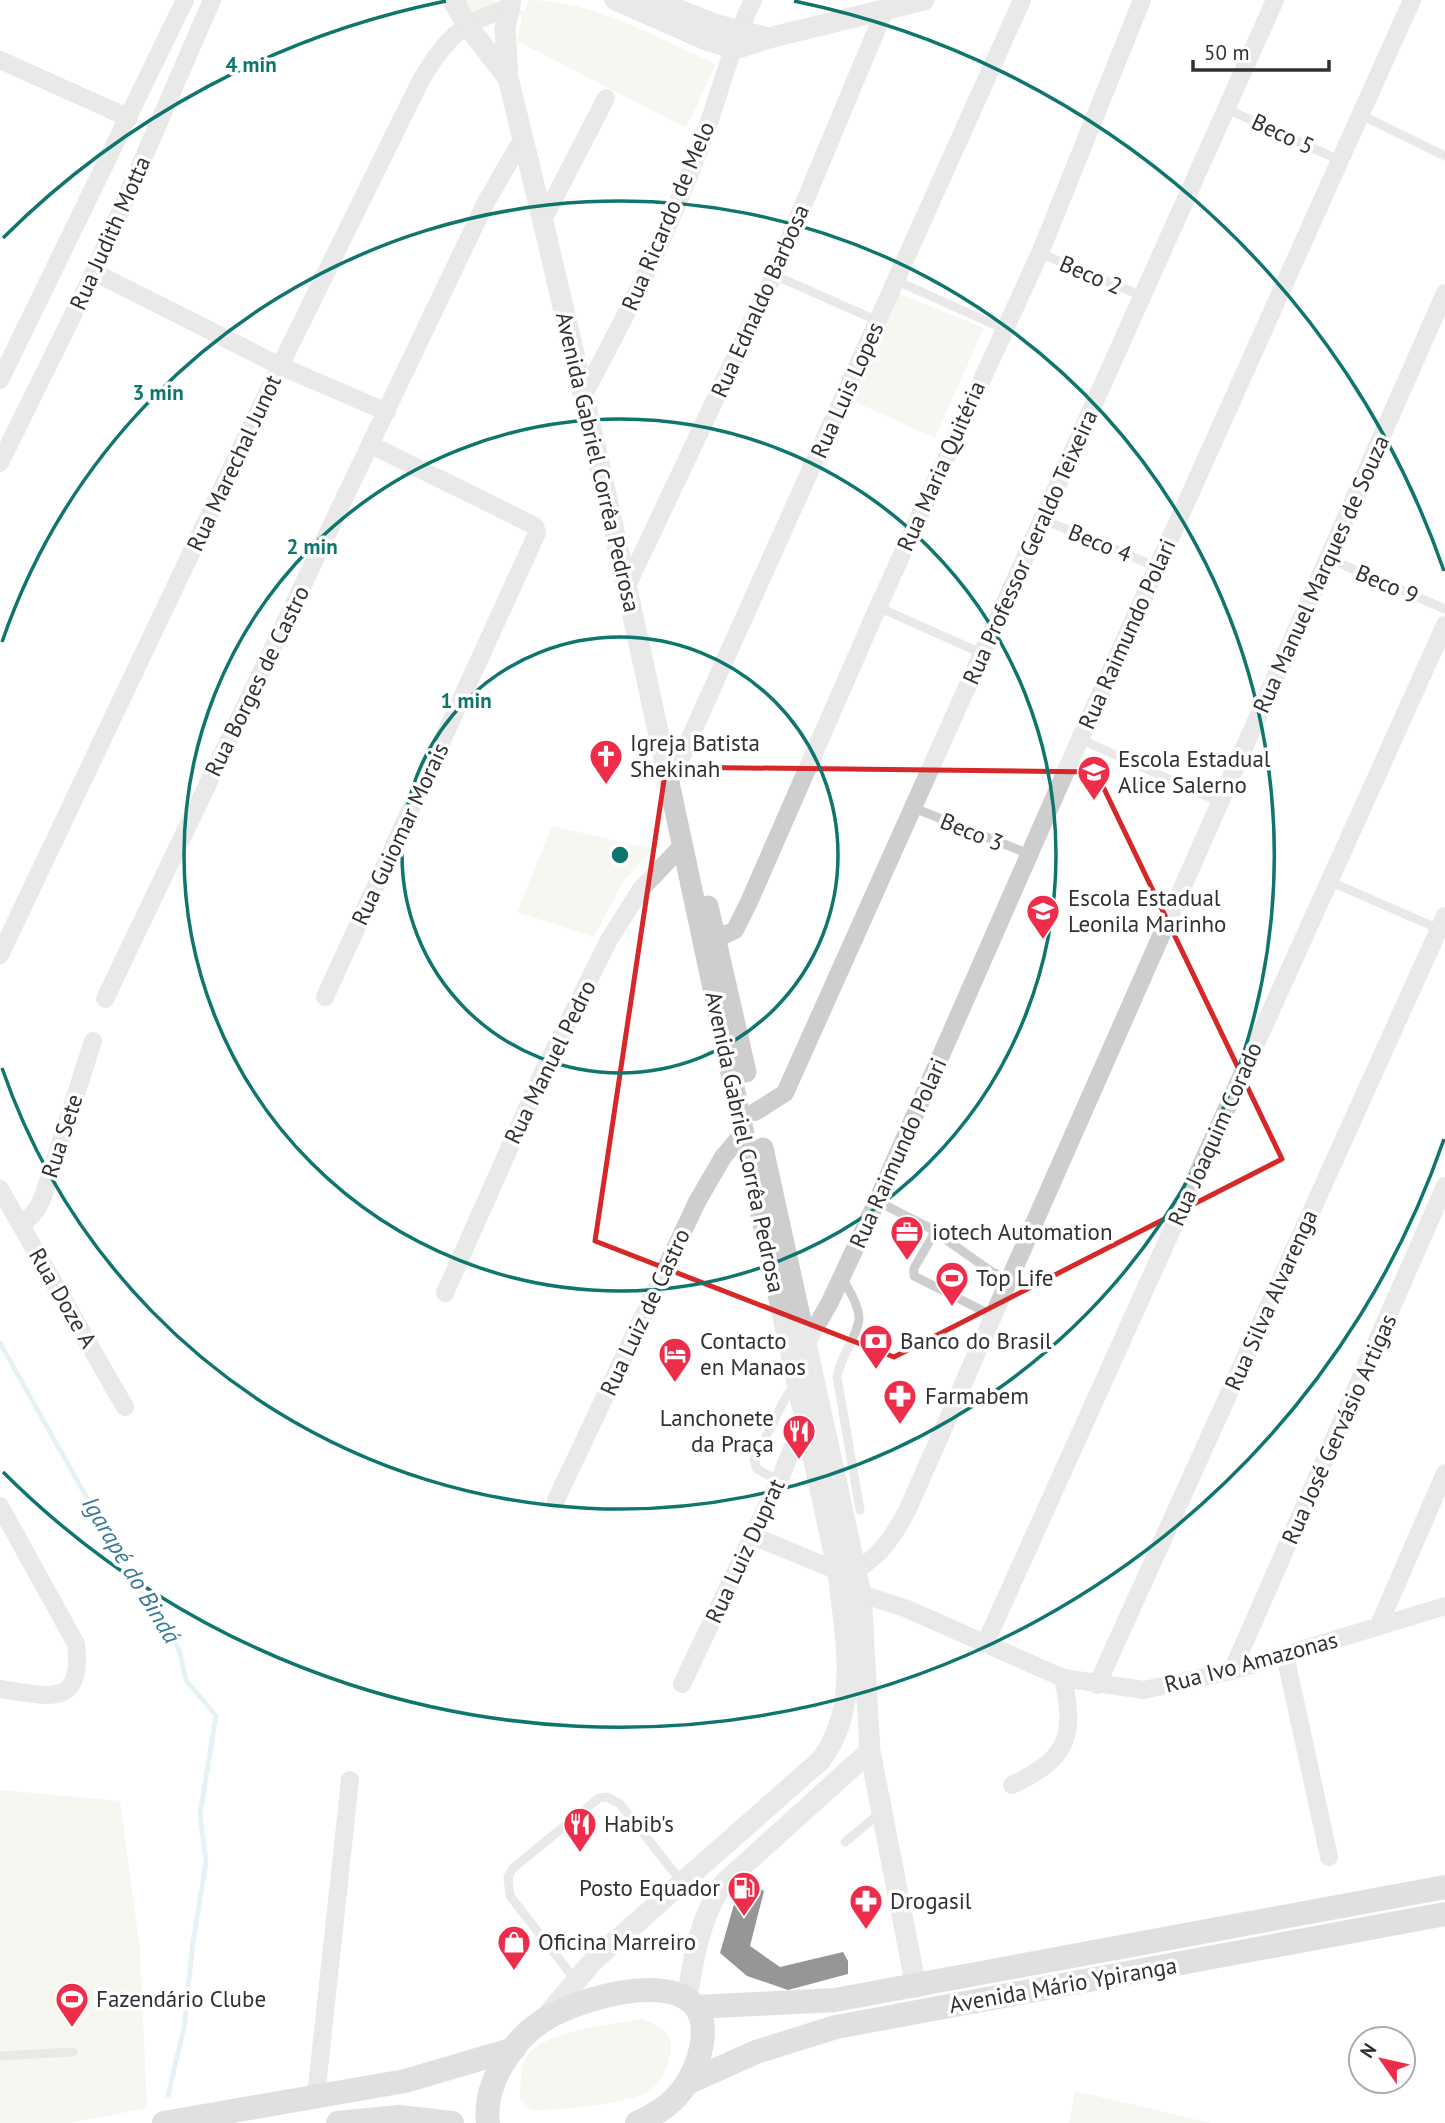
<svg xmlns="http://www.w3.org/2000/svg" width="1445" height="2123" font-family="'PT Sans',sans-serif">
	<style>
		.green { fill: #e8eede }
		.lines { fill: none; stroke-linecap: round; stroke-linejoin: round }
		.stream { stroke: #cae3ee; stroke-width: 5 }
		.building { fill: #181818 }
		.service { stroke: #cecece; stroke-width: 9 }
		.minor { stroke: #cecece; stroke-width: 18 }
		.tertiary { stroke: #cecece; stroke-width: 21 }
		.secondary { stroke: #bbb; stroke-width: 24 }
		.marked { fill: none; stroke: #d62828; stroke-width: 5; stroke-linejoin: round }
		.ring { fill: none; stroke: #0f766e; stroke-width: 3.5 }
		.labels { text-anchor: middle; stroke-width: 7; stroke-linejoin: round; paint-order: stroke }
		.street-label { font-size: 23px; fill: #313131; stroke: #fff }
		.poi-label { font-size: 23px; fill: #313131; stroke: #fff; text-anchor: start }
		.water-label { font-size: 24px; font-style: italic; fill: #3a7a98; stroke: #fff }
		.centre { fill: #0f766e; stroke: #fff; stroke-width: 3.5 }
		.ring-label { font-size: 21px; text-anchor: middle; font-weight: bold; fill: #0f766e; stroke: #fff; stroke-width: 7; stroke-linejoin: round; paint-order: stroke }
	</style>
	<rect width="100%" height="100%" fill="#fff"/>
	<path class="green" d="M456,0h35l34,11 3,-11c66,0 129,38 188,64l-30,64 -169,-87 5,-25 -33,-10 -18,10z
		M895,292l89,36 -49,110 -89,-40z
		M552,826l100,23 -28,31 -30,57 -77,-25z
		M0,1790l120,11 20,148 7,159 -77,15h-70z
		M641,2019c16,6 32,11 30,31 -1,15 -9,32 -22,41 -19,13 -94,20 -118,19l-11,-10c1,-15 -1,-31 7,-44 16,-25 86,-32 114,-37z
		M1075,2091l136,32h-142z"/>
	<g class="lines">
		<path class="stream" d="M0,1343l138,246 26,29 16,35 6,27 30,36 -16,99 6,47 -13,80 -9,86 -16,67"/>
	</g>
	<path class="building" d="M751,1884l13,7 -14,55 30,21 63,-15 5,9v13l-60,16 -41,-14 -27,-23 19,-66z"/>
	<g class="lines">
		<path class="service" d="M1227,109l112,51
			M1359,114l86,42
			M1040,253l102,43
			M774,275l104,46
			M897,281l107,48
			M1044,520l113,47
			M1328,558l117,51
			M878,607l103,46
			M1080,739l140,63
			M914,808l115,46
			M1329,881l110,48
			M877,1201l51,26 64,45 17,7
			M934,1234l-20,34v8l79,40
			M842,1277c6,12 17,28 17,42 -2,19 -19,38 -22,58l23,133
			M779,1481l-22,-12 -3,-9 33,-65 8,-8
			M845,1842l35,-29
			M576,1981l-66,-85 -2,-19 5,-9 86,-70 8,-1 13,7 61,77
			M0,2056l73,-4"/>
		<path class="minor" d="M0,60l129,58
			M543,220l63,-122
			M94,272l186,94 107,46
			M0,380l185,-380
			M583,396c43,-80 84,-161 116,-246 19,-49 31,-102 54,-150
			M0,463l94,-191 118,-272
			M626,588l148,-313 115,-275
			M671,780l351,-780
			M716,939l19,-9 14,-28 129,-295 162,-354 102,-253
			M0,955l280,-589 141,-286c24,-41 41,-58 88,-72
			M325,997l212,-464 -2,-7 -164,-81
			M105,999l381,-797 37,-64
			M755,1112l30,-19 490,-1093
			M0,1189l125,218
			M22,1226l15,-17 6,-12 50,-156
			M445,1293l99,-223 65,-130 32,-51 41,-43
			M806,1344l24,-42 47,-101 203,-462 332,-739
			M556,1500l141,-298 26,-45 22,-26
			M0,1506l76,138c8,65 -28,52 -76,45
			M753,1536l85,35
			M856,1570c25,-15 37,-33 51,-59l538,-1218
			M861,1594l44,14 158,70 81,12 88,-19 213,-65
			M1378,1627l67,-154
			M985,1644l460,-1019
			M1285,1655l44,202
			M1232,1671l213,-485
			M682,1684l97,-203 26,-64
			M1097,1685l348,-769
			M1012,1785c55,-26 64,-48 51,-107
			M316,2096l34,-316"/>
		<path class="tertiary" d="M453,0l14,25 41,53
			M511,0l-6,28 3,50c123,495 220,995 330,1493 6,63 24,134 -17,189l-228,201 -48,57
			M615,0l91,40 29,9 34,-11 155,-38
			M654,0l63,25 52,13
			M708,906l38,166
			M763,1148l98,446 9,157 46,236
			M687,1998c7,-41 12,-80 37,-115l146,-132"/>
		<path class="secondary" d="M696,2007l139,-7 610,-113
			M689,2082l67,-30 80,-25 609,-113
			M164,2123l241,-42 109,-32
			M338,2123l61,-6 53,6
			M488,2123c-5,-38 24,-83 56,-103 45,-28 184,-64 155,36 -10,34 -30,53 -62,67"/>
	</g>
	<path d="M0 0H1445V2123H0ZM666,767l430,5 186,387 -388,198 -299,-116z" fill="#fff" fill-opacity=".55" fill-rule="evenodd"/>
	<path class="marked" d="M666,767l430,5 186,387 -388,198 -299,-116z"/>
	<g class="ring">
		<circle cx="620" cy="855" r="218"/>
		<circle cx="620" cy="855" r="436"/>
		<path d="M2 642A654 654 0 1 1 2 1068"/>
		<path d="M1444 1139A872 872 0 0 1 3 1472M3 238A872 872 0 0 1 446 1M794 1A872 872 0 0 1 1444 571"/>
	</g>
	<defs>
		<symbol id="church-pin" viewBox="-11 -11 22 30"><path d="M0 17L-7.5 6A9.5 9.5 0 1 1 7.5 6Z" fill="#ee2d4a" stroke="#fff"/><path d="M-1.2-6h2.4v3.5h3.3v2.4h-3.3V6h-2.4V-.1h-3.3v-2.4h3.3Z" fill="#fff"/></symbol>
		<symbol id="school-pin" viewBox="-11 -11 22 30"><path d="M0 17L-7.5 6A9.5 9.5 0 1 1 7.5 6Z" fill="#ee2d4a" stroke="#fff"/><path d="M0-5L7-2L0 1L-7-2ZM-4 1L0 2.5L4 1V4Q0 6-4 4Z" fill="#fff"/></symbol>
		<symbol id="office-pin" viewBox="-11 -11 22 30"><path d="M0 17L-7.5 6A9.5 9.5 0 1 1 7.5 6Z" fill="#ee2d4a" stroke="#fff"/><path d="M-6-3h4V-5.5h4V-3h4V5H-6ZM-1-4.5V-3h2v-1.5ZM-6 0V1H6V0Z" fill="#fff"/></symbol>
		<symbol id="stadium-pin" viewBox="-11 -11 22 30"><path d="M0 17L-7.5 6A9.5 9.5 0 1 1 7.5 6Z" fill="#ee2d4a" stroke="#fff"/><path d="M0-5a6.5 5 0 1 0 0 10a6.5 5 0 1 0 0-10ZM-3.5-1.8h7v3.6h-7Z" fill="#fff"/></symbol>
		<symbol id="bank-pin" viewBox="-11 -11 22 30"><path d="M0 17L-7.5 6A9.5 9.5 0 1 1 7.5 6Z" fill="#ee2d4a" stroke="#fff"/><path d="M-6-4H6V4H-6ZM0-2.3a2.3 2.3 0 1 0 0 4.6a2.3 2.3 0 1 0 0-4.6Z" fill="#fff"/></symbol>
		<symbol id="hotel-pin" viewBox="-11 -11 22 30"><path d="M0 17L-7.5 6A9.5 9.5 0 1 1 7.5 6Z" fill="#ee2d4a" stroke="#fff"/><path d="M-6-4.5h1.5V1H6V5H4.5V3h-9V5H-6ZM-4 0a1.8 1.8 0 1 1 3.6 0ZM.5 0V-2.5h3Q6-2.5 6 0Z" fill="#fff"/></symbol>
		<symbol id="pharmacy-pin" viewBox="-11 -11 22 30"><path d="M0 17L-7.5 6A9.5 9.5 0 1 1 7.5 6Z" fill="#ee2d4a" stroke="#fff"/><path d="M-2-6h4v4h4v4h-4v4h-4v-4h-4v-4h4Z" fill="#fff"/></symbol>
		<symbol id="restaurant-pin" viewBox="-11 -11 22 30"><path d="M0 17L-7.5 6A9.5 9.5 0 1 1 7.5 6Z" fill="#ee2d4a" stroke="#fff"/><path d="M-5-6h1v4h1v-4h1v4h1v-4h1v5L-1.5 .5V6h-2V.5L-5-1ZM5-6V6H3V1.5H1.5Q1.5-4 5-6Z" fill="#fff"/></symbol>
		<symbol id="fuel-pin" viewBox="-11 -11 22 30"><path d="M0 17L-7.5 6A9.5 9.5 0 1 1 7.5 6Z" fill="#ee2d4a" stroke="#fff"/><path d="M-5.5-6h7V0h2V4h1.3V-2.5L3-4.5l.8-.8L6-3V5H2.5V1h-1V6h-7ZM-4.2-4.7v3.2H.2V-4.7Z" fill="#fff"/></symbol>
		<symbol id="shop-pin" viewBox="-11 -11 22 30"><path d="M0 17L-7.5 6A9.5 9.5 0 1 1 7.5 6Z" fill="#ee2d4a" stroke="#fff"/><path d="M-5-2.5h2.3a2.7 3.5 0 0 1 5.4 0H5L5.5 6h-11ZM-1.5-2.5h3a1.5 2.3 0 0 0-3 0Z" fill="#fff"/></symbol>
	</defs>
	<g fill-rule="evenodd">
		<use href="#church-pin" x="587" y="737" width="38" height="52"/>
		<use href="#school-pin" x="1075" y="753" width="38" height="52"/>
		<use href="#school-pin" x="1024" y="892" width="38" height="52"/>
		<use href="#office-pin" x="888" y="1213" width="38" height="52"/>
		<use href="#stadium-pin" x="933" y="1259" width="38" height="52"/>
		<use href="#bank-pin" x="857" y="1322" width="38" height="52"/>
		<use href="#hotel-pin" x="656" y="1335" width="38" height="52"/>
		<use href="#pharmacy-pin" x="881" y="1377" width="38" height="52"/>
		<use href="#restaurant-pin" x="780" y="1412" width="38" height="52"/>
		<use href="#restaurant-pin" x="561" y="1805" width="38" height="52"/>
		<use href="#fuel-pin" x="725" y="1869" width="38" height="52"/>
		<use href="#pharmacy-pin" x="847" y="1882" width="38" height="52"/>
		<use href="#shop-pin" x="495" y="1923" width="38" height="52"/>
		<use href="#stadium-pin" x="53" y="1980" width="38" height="52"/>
	</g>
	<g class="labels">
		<g class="street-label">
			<text transform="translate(1283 134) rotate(25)" y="8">Beco 5</text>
			<text transform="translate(668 216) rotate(-67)" y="8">Rua Ricardo de Melo</text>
			<text transform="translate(110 233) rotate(-66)" y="8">Rua Judith Motta</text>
			<text transform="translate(1091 275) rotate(23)" y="8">Beco 2</text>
			<text transform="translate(760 301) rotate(-66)" y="8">Rua Ednaldo Barbosa</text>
			<text transform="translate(847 390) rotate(-66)" y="8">Rua Luis Lopes</text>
			<text transform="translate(598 462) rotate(77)" y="8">Avenida Gabriel Corrêa Pedrosa</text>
			<text transform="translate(234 463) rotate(-65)" y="8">Rua Marechal Junot</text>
			<text transform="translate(941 466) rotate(-66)" y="8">Rua Maria Quitéria</text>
			<text transform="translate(1100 543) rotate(22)" y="8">Beco 4</text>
			<text transform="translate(1030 547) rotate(-66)" y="8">Rua Professor Geraldo Teixeira</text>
			<text transform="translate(1321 574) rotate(-66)" y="8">Rua Manuel Marques de Souza</text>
			<text transform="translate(1387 584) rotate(23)" y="8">Beco 9</text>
			<text transform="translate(1127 634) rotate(-66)" y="8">Rua Raimundo Polari</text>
			<text transform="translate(257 681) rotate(-64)" y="8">Rua Borges de Castro</text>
			<text transform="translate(972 832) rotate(22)" y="8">Beco 3</text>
			<text transform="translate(400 834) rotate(-65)" y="8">Rua Guiomar Morais</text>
			<text transform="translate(550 1062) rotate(-64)" y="8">Rua Manuel Pedro</text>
			<text transform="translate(1215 1134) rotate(-66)" y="8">Rua Joaquim Corado</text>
			<text transform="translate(62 1136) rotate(-72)" y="8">Rua Sete</text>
			<text transform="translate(745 1142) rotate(78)" y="8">Avenida Gabriel Corrêa Pedrosa</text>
			<text transform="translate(898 1153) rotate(-66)" y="8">Rua Raimundo Polari</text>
			<text transform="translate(63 1298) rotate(60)" y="8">Rua Doze A</text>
			<text transform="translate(1271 1300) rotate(-66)" y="8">Rua Silva Alvarenga</text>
			<text transform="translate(645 1312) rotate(-65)" y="8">Rua Luiz de Castro</text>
			<text transform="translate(1339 1429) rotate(-66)" y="8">Rua José Gervásio Artigas</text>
			<text transform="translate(745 1551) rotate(-65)" y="8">Rua Luiz Duprat</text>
			<text transform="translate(1251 1662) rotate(-15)" y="8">Rua Ivo Amazonas</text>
			<text transform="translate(1063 1985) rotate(-10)" y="8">Avenida Mário Ypiranga</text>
		</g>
		<g class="poi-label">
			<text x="630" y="751">Igreja Batista<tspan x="630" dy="26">Shekinah</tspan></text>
			<text x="1118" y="767">Escola Estadual<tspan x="1118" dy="26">Alice Salerno</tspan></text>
			<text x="1068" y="906">Escola Estadual<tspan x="1068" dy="26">Leonila Marinho</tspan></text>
			<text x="932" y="1240">iotech Automation</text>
			<text x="976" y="1286">Top Life</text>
			<text x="700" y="1349">Contacto<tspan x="700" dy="26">en Manaos</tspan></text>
			<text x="900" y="1349">Banco do Brasil</text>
			<text x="925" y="1404">Farmabem</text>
			<text x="774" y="1426" text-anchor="end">Lanchonete<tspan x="774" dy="26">da Praça</tspan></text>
			<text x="604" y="1832">Habib's</text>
			<text x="720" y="1896" text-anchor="end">Posto Equador</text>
			<text x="890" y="1909">Drogasil</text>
			<text x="538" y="1950">Oficina Marreiro</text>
			<text x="96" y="2007">Fazendário Clube</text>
		</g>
		<g class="water-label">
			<text transform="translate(131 1570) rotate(59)" y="8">Igarapé do Bindá</text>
		</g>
	</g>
	<circle cx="620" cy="855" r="10" class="centre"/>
	<g class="ring-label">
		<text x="251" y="72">4 min</text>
		<text x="158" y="400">3 min</text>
		<text x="312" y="554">2 min</text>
		<text x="466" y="708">1 min</text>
	</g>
	<g transform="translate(1382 2060) rotate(304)"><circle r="33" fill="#ffffff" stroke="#adadad" stroke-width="2"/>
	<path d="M0-5L12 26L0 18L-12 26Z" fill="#ee2d4a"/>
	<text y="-10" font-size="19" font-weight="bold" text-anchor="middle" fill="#313131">N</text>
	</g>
	<path d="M1193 60v10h136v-10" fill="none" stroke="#313131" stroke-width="3.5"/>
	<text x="1204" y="60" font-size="21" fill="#313131" stroke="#ffffff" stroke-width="5" paint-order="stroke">50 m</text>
</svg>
